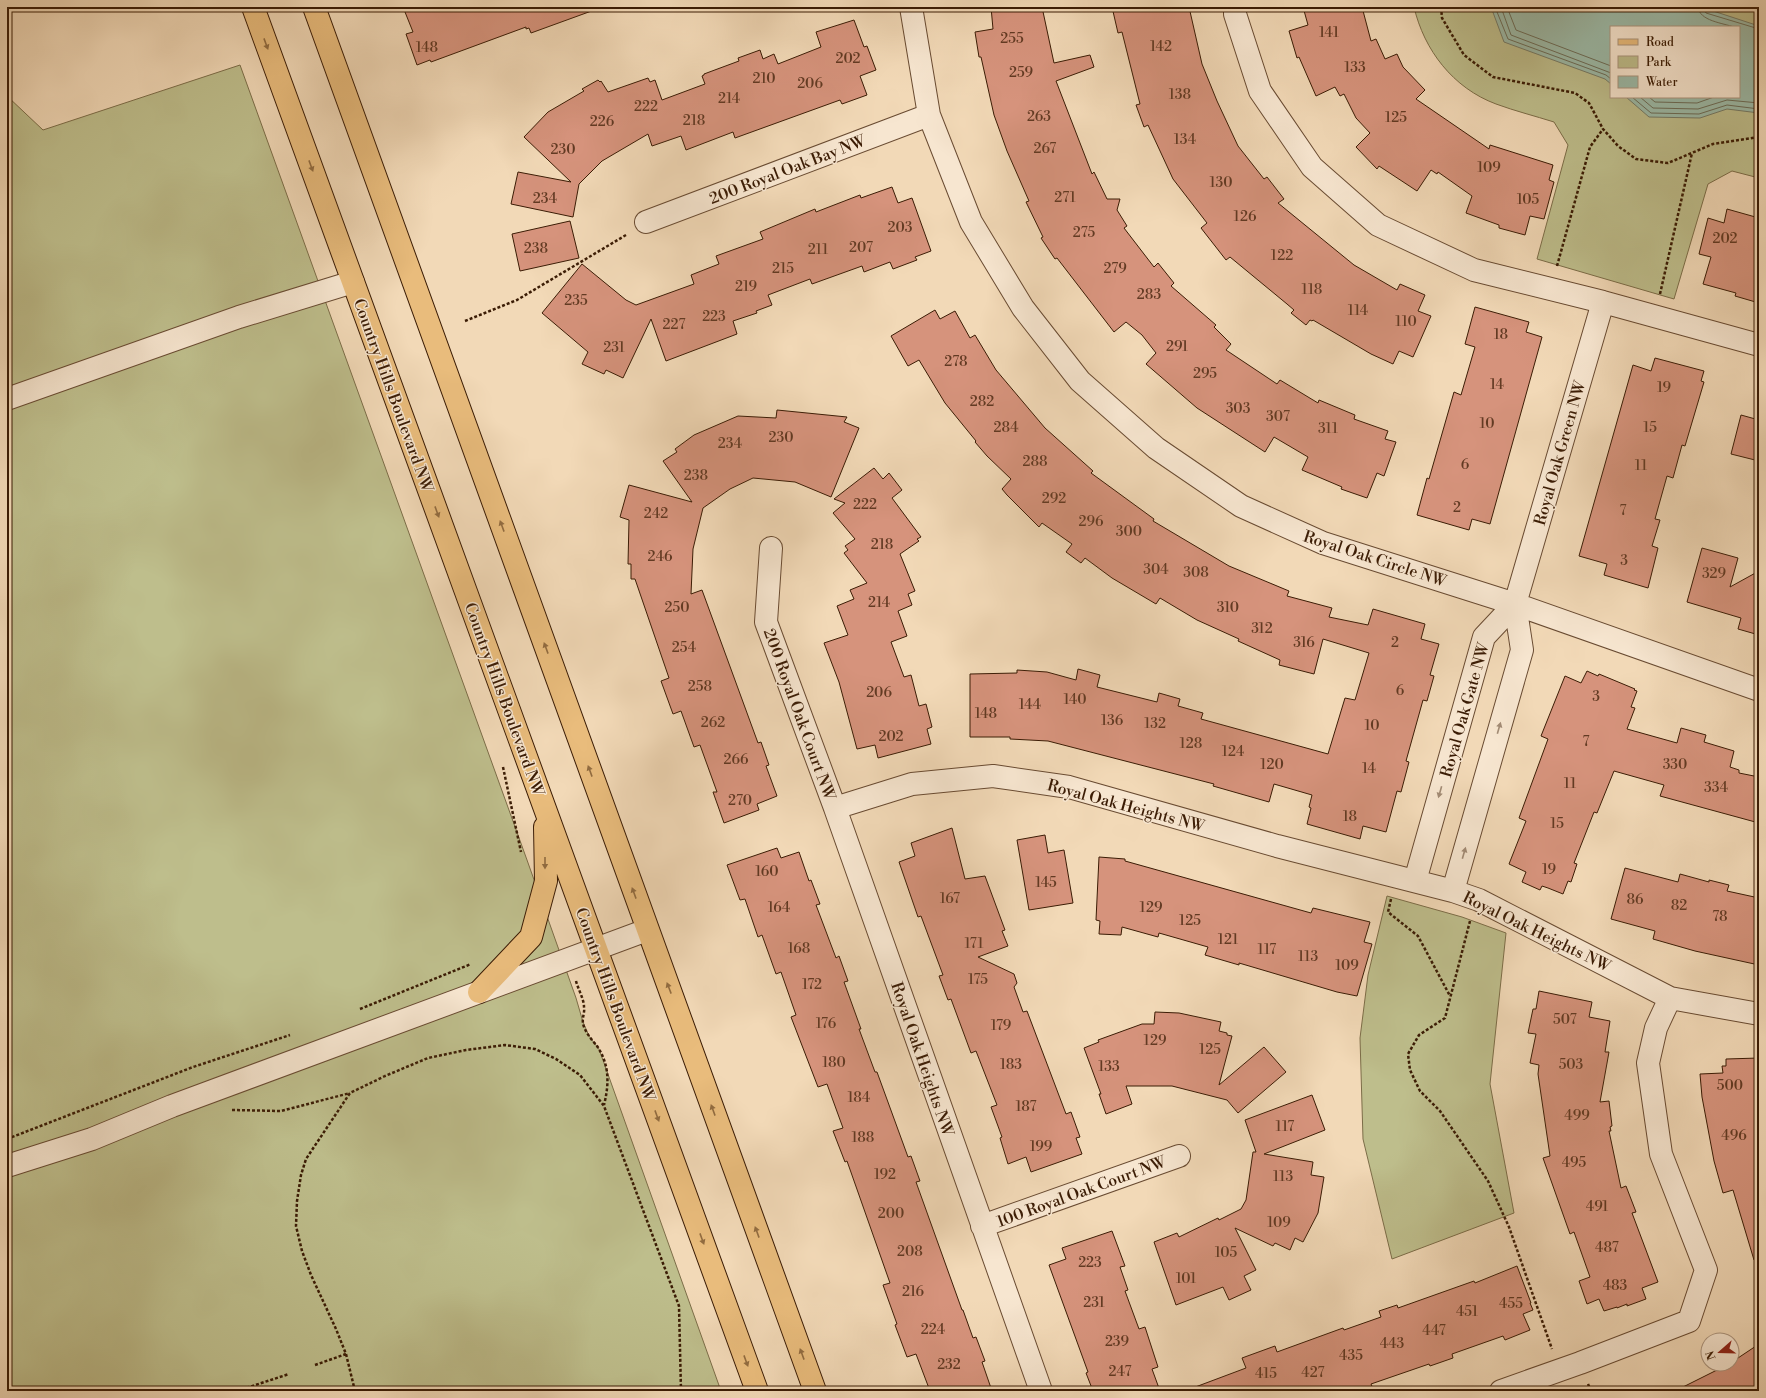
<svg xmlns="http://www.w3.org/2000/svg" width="1766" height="1398" font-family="'Libre Bodoni',serif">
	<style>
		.green { fill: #bebe8c; stroke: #7c6d48; fill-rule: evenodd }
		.water { fill: #9cbba9; stroke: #757b67 }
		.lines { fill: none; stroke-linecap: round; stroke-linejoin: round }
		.shore { stroke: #6c6c57; stroke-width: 1 }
		.building { fill: #d6937c; stroke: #3b1c05 }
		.minor-casing { stroke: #694b32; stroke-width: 24 }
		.major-casing { stroke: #3b1c05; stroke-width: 24 }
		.path { stroke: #3b1c05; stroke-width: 2.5; stroke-dasharray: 3 2; stroke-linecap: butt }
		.minor { stroke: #f7e6d0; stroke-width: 22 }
		.major { stroke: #e9bc7c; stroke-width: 22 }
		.oneway { fill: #926c40 }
		.oneway2 { fill: #a28b75 }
		.labels { text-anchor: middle; stroke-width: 3; stroke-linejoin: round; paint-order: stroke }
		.number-label { font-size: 14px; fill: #623a23 }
		.street-label { font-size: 16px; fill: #3b1c05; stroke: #f7e6d0 }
	</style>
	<rect width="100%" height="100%" fill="#f2d9b7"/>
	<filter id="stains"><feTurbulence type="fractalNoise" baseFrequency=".005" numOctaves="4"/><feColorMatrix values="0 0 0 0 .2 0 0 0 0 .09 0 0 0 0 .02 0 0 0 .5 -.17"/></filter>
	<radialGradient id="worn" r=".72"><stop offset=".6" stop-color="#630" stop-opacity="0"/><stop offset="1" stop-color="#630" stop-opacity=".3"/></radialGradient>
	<path class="green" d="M1414,7h345v171l-27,-7 -24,13 -34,115 -137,-40 31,-114 -14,-23c-19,-6 -39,-11 -58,-18 -43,-16 -72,-54 -82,-97zM1611,27h128v70h-128z
		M240,65l287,795 49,138 7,24 6,14 10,13 122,342h-714v-1295l36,34z
		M1387,896l75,21 44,16 -16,151 24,129 -122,46 -29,-120 -3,-101 8,-63z"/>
	<path class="water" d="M1491,7h210l58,19v87l-32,-4 -27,9 -51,-1 -23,-20h113v-70h-128v57l-6,-5 -101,-37z"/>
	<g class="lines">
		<path class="shore" d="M1495,7l13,32 98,36 5,4
			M1501,7l10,28 100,38
			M1507,7l9,23 95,36
			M1698,7c1,14 25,16 36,20
			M1703,7l3,6 53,16
			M1632,97l19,16 48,1 28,-9 32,4
			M1640,97l13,11 45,1 29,-9 32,3
			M1649,97l6,5 42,1 17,-6"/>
	</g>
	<path class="building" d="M403,7h194v2l-66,24 -2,-5 -3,1v-2l-95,35 -1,-2 -13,5 -11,-31 7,-2z
		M991,7h51l12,56 36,-8 4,12 -38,14 36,93 2,-2 13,27h13l-3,11 10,16 -3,2 30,39 4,-4 16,20 -3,3 45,39 -2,2 17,17 -5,6 51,34 3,-4 38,23 1,-3 36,15 -1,4 34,12 -3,8 11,3 -12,34 -7,-3 -10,25 -26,-9 1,-2 -40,-17 6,-13 -34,-20 -9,15 -68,-44 -51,-44 10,-11 -14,-18 -16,-13 -12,10 -57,-74 -2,1 -14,-21 2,-1 -17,-35 3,-1 -22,-50 -13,-36 -13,-58h-2l-4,-25 18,-3z
		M1112,7h77l13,57 15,37 21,45 26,33 3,-2 17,22 -6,4 76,62 43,25 3,-6 25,11 -7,16 13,5 -18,41 -14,-6 -6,13 -22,-10 -58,-34 -1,1 -2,-1 -4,5 -15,-12 3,-3 -7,-6 -57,-47 -4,3 -25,-32 6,-5 -34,-44 -25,-54 -4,2 -8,-22 4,-1 -18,-72 -4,1z
		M1303,7h59l9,34 5,-2 9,20 12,-5 6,13 22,23 -9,9 73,50 1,-4 63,20 -4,15 5,2 -10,37 -14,-3 -5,19 -26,-7v-3l-33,-12 6,-17 -34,-24 -1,2 -6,-4 -14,21 -38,-25 -2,3 -21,-22 14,-14 -14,-15 -12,-24 -4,2 -5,-9 -19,9 -17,-39 -2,1 -8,-27 19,-6z
		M854,20l10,27 3,-1 9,24 -16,6 7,19 -25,9 -2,-4 -105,38 -2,-6 -47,18 -5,-14 -29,10 -4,-12 -46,27 -23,23 -6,33 -62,-13 7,-32 53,10 -47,-45 24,-25 36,-21 -2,-2 16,-9 2,2 1,-1 7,11 40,-14 2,4 5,-2 7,20 43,-16 -3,-8 2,-1v-1l35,-13 -1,-3 22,-8 3,9 11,-5 4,10 43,-17 -5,-15z
		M892,187l6,16 14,-5 19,53 -16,6 2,3 -24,9 -3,-7 -26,10 -2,-6 -50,18 -2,-5 -42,16 4,10 -16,6 1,2 -24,8 4,13 -71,27 -15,-42 -28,59 -17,-8 -2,4 -22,-10 6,-12 -46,-39 40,-49 44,36 10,5 58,-21 -3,-9 28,-11 -3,-8 47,-17 -3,-7 55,-23 1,3 44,-17 1,3z
		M1727,209l32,9v85l-24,-7 1,-3 -33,-9 8,-27 -12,-3 9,-36 16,5z
		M570,221l9,37 -59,13 -8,-37z
		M1475,307l54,15 -3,10 16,5 -52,187 -18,-5 -3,11 -52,-15 10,-37 2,1 25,-87 7,3 14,-48 -10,-3z
		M935,310l5,9 15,-8 15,27 5,-3 21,35 49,58 48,43 -2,2 63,46 -1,2 76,45 60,25 -2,5 45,12 -3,9 39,8 5,-16 52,15 -4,15 18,5 -9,31 4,1 -7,25 -4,-1 -17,61 3,1 -8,30 -4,-1 -11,41 -23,-6 -3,13 -53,-15 4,-16 -2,-1 3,-12 -38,-11 -5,18 -56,-16 1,-2 -166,-43 -38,-2v-2h-40v-63l47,-1v-3l30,2 29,8 2,-11 22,6 -3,12 60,15 2,-9 21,6 -2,7 25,7 -2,6 127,35 17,-56 10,2 14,-47 -46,-14 -9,35 -35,-9 1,-5 -42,-19 1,-2 -42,-19 -37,-22 -4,6 -44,-26 -27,-20 -4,5 -15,-11 6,-8 -30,-21 -3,4 -32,-32 -5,-6 9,-10 -24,-23 -12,-14 1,-1 -31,-38 -26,-43 -11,6 -17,-30z
		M1655,358l49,13 -3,10 3,1 -19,64 -3,-1 -9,33 -6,-2 -12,43 5,1 -8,26 6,2 -10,40 -44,-13 3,-11 -28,-8 54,-191 18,6z
		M777,410l70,7 -3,5 15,6 -28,69 -36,-15 -42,-4 -23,11 -27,19 -10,41 -2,45 11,-4 56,153 3,-1 8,23 -3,1 11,30 -20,8 2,6 -35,13 -11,-31h4l-17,-47 -6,2 -13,-36 -8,3 -12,-33 8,-3 -34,-99h-4v-15h-3l1,-44 -9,-3 9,-32 63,17 -29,-41 14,-9 -2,-3 19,-14 44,-19 38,2z
		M1741,415l18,5v41l-28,-7z
		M874,468l9,11 6,-6 13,17 -10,8 29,39 -4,2 2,2 -19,13 15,37 -7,3 4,11 -14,6 9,25 -16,6 13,35 7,-2 8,31 7,-2 6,23 -5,2 4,15 -53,14 -3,-13 -18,4 -18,-67 -15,-39 24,-8 -11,-29 17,-7 -4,-9 17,-7 -23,-30 4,-3 -3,-4 10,-7 -22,-26 12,-10 -11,-4z
		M1702,548l36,10 -8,29 29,-16v64l-21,-6 3,-11 -54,-16z
		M1587,671l11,5 1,-2 36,15 -1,1 3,1 -6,16 4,1 -8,21 50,14 4,-15 25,7 -2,7 30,9 -4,16 9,3v3l20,4v46l-99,-27 4,-11 -50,-14 -17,42 -3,-1 -20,51 3,1 -6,18 -3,-1 -5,13 -15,-6 -6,-2 -2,4 -18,-8 4,-10 -17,-8 17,-43 -7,-3 29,-79 -7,-3 24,-60 16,7z
		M952,828l13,51 20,-3 20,54 -3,1 6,15 -30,11 36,17 3,9 -3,4 9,25 4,-1 39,103 5,-2 9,25 -4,1 6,16 -51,18 -5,-15 -18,7 -8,-26 2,-1 -11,-30 6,-2 -21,-54 -5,2 -20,-54 -3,1 -9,-24 4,-1 -22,-59 -3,1 -19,-55 16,-6 -4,-13z
		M1045,835l3,18 16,-3 9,53 -44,7 -12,-70z
		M777,848l4,10 18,-6 10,29 2,-1 9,24 -4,1 20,53 3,-2 9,25 -4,1 17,47h-2l16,43h2l31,85 3,-1 9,25 -4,1 46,128h1l10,28 3,-1 9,24 -3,1 10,29h-62l-14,-37 -9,3 -12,-32 2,-1 -14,-39 7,-2 -43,-122 -2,1 -12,-31 10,-3 -16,-44 -9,3 -27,-70 5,-2 -15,-43 -5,2 -14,-39 -4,2 -13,-38 -5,1 -13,-35z
		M1099,857l26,2v2l186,52 2,-5 57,14 -6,20 8,2 -15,52 -20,-4 -98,-29v2l-34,-10 3,-8 -49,-14 -1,4 -36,-10 -1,8 -22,-1 1,-13 -4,-1z
		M1625,868l53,14 2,-8 29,8v-2l20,5 -2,6 32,7v67l-64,-14 -42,-12 2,-8 -44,-12z
		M1539,991l53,11 -3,15 21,4 -5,31h4l-9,50 9,-1 3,25 -2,1 1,4h-2l12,57 5,-2 10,26 -4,1 26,69 -16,6 4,11 -19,7v-2l-10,4v-1l-13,4 -5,-12 -12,5 -8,-23 11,-4 -16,-45 -4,2 -27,-76 7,-2 -12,-82 1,-9 -9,-2 6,-29 -8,-1 5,-24h3z
		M1155,1012l24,1 42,9 -2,9 8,2v2l5,1 -13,49 45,-38 22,25 -48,41 -11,-13 -55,-14h-46l6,18 -26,10 -7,-20h2l-17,-46 15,-6 -1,-2 44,-16h12z
		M1759,1058v201l-5,1 -21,-70 -10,3 -9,-32 -12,-64 -2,-23 23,-1 -1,-7h4v-7z
		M1312,1095l13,35 -61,24 49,8 -2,13 13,2 -6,36 -15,29 -8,-4 -5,12 -15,-7 -2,3 -38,-18 21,42 -12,6 7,14 -22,10 -6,-13 -47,18 -22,-63 23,-9 2,4 39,-19 1,2 22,-11 5,-9 7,-48h3l-11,-32z
		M1112,1231l13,35 -5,1 8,23 -3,1 14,38 6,-2 13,40 -6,2 8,22h-67l-7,-18 2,-1 -39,-107 17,-6 -4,-11z
		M1517,1266l14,37h-1l3,7 -10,4 7,16 -25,10 -2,-4 -51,18 1,4 -23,8 -1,-2 -58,20 3,7h-183l-1,-2 56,-21 -4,-10 33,-12 2,6 66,-24 1,2 37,-13 -2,-6 18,-6 1,3 76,-27 1,2z
		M1759,1344v47h-84l54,-27h3v-2z"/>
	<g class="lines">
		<defs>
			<path id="minor" d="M911,7l18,108 42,107 52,86 57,73 76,67 85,58 82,37 192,61 244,86
				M1235,7v7l25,77 52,76 66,58 96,45 129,32 156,43
				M646,222l283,-107
				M7,399l232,-82 114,-35
				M771,548l-5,74 69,186
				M1415,881l69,-244 31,-33
				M1453,891l69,-241 -7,-46 88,-302
				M7,1166l85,-27 80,-33 475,-176
				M982,1226l197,-70
				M1041,1391l-206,-583 77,-24 81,-8 76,11 208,59 176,45 26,9 191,98 89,16
				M1501,1391l79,-28 109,-42 17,-51 -45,-116 -13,-91 8,-35 14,-30"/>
			<path id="major" d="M253,7l504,1384
				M314,7l501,1384
				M479,992l52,-55 15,-56 -1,-54"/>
		</defs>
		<use href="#minor" class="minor-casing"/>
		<use href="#major" class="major-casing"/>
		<path class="path" d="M1441,7l1,11 22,37 29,22 82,16 14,10 14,26 15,17 18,13 32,4 45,-19 46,-7
			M1557,266l33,-119 13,-18
			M1660,294l32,-141
			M465,321l52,-21 109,-65
			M503,767l18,85
			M1391,899l-3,13 30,24 32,60
			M1470,921l-25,97 -26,17 -11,19 2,16 10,21 20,20 48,70 21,46 43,122
			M576,981c2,8 8,18 8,26 1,5 -2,11 -1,16 1,8 9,17 14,23 13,19 12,39 7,59
			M360,1009l111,-45
			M232,1110l49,1 69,-18
			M7,1139l186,-72 97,-32
			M315,1365l31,-11
			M1588,1384l3,7
			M237,1391l52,-17
			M355,1391l-9,-37 -10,-25 -25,-54 -9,-24 -6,-25 1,-25 4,-26 5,-16 44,-66 35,-17 43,-18 38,-8 39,-5 30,4 21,10 24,16 24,31 75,200 2,85"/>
		<use href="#minor" class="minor"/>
		<use href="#major" class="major"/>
	</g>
	<defs><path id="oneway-solid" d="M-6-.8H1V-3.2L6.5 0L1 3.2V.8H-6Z"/></defs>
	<g class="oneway">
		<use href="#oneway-solid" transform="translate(266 44) rotate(70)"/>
		<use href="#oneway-solid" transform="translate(311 166) rotate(70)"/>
		<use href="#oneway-solid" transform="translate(437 512) rotate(70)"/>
		<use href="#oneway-solid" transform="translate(502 526) rotate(-110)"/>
		<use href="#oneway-solid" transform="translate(546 648) rotate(-110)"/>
		<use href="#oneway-solid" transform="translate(590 771) rotate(-110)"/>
		<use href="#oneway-solid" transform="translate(545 863) rotate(90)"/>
		<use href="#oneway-solid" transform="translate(634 893) rotate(-110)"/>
		<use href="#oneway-solid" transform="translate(669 988) rotate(-111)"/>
		<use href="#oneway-solid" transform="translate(713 1110) rotate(-110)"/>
		<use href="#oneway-solid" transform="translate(657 1116) rotate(70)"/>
		<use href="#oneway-solid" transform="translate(757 1232) rotate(-110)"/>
		<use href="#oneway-solid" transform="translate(702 1239) rotate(70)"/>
		<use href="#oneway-solid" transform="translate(802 1354) rotate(-110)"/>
		<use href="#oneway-solid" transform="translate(746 1361) rotate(70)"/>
	</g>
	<g class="oneway2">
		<use href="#oneway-solid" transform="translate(1499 728) rotate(-74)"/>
		<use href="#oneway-solid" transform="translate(1440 792) rotate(106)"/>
		<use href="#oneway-solid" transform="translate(1464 853) rotate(-74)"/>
	</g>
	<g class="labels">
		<g class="number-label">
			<text x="1329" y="37">141</text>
			<text x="1012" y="43">255</text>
			<text x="1161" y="51">142</text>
			<text x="427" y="52">148</text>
			<text x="848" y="63">202</text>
			<text x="1355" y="72">133</text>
			<text x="1021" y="77">259</text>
			<text x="764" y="83">210</text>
			<text x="810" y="88">206</text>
			<text x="1180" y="99">138</text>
			<text x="729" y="103">214</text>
			<text x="646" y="111">222</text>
			<text x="1039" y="121">263</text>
			<text x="1396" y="122">125</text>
			<text x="694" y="125">218</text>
			<text x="602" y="126">226</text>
			<text x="1185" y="144">134</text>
			<text x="1045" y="153">267</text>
			<text x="563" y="154">230</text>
			<text x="1489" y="172">109</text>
			<text x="1221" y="187">130</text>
			<text x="1065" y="202">271</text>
			<text x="545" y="203">234</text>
			<text x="1528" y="204">105</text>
			<text x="1245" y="221">126</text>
			<text x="900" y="232">203</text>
			<text x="1084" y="237">275</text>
			<text x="1725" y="243">202</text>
			<text x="861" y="252">207</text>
			<text x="536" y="253">238</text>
			<text x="818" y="254">211</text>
			<text x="1282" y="260">122</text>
			<text x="783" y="273">215</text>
			<text x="1115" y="273">279</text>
			<text x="746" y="291">219</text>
			<text x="1312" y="294">118</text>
			<text x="1149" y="299">283</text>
			<text x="576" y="305">235</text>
			<text x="1358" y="315">114</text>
			<text x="714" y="321">223</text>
			<text x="1406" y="326">110</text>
			<text x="674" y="329">227</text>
			<text x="1501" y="339">18</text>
			<text x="1177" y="351">291</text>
			<text x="614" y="352">231</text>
			<text x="956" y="366">278</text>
			<text x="1205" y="378">295</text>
			<text x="1497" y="389">14</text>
			<text x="1664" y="392">19</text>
			<text x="982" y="406">282</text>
			<text x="1238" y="413">303</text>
			<text x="1278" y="421">307</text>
			<text x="1487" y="428">10</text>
			<text x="1006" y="432">284</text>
			<text x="1650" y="432">15</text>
			<text x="1328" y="433">311</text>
			<text x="781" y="442">230</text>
			<text x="730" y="448">234</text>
			<text x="1035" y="466">288</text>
			<text x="1465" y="469">6</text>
			<text x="1641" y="470">11</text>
			<text x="696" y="480">238</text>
			<text x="1054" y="503">292</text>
			<text x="865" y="509">222</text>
			<text x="1457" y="512">2</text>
			<text x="1623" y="515">7</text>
			<text x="656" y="518">242</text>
			<text x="1091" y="526">296</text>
			<text x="1129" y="536">300</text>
			<text x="882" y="549">218</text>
			<text x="660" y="561">246</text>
			<text x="1624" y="565">3</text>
			<text x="1156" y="574">304</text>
			<text x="1196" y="577">308</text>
			<text x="1714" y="578">329</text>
			<text x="879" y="607">214</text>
			<text x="677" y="612">250</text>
			<text x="1228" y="612">310</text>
			<text x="1262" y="633">312</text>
			<text x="1304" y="647">316</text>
			<text x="1395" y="647">2</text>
			<text x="684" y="652">254</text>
			<text x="700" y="691">258</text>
			<text x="1400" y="695">6</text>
			<text x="879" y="697">206</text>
			<text x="1596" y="701">3</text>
			<text x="1075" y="704">140</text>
			<text x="1030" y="709">144</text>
			<text x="986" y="718">148</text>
			<text x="1112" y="725">136</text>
			<text x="713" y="727">262</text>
			<text x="1155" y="728">132</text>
			<text x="1372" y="730">10</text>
			<text x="891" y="741">202</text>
			<text x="1586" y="746">7</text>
			<text x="1191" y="748">128</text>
			<text x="1233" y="756">124</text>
			<text x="736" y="764">266</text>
			<text x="1272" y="769">120</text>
			<text x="1675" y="769">330</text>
			<text x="1369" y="773">14</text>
			<text x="1570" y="788">11</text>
			<text x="1716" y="792">334</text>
			<text x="740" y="805">270</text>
			<text x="1350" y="821">18</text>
			<text x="1557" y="828">15</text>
			<text x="1549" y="874">19</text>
			<text x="767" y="876">160</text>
			<text x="1046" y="887">145</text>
			<text x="950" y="903">167</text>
			<text x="1635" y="904">86</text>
			<text x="1679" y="910">82</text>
			<text x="779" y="912">164</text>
			<text x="1151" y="912">129</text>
			<text x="1720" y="921">78</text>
			<text x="1190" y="925">125</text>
			<text x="1228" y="944">121</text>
			<text x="974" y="948">171</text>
			<text x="799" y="953">168</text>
			<text x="1267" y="954">117</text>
			<text x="1308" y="961">113</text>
			<text x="1347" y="970">109</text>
			<text x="978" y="984">175</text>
			<text x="812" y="989">172</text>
			<text x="1565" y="1024">507</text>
			<text x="826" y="1028">176</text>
			<text x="1001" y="1030">179</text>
			<text x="1155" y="1045">129</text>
			<text x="1210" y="1054">125</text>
			<text x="834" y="1067">180</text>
			<text x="1011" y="1069">183</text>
			<text x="1571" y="1069">503</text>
			<text x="1109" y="1071">133</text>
			<text x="1730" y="1090">500</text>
			<text x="859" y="1102">184</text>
			<text x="1026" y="1111">187</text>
			<text x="1577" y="1120">499</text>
			<text x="1285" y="1131">117</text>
			<text x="1734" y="1140">496</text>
			<text x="863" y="1142">188</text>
			<text x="1041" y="1151">199</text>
			<text x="1574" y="1167">495</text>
			<text x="885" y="1179">192</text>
			<text x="1283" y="1181">113</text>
			<text x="1597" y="1211">491</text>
			<text x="891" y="1218">200</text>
			<text x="1279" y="1227">109</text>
			<text x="1607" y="1252">487</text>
			<text x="910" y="1256">208</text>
			<text x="1226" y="1257">105</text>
			<text x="1090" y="1267">223</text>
			<text x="1186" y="1283">101</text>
			<text x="1615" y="1290">483</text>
			<text x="913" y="1296">216</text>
			<text x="1094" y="1307">231</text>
			<text x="1511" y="1308">455</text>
			<text x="1467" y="1316">451</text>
			<text x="933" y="1334">224</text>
			<text x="1434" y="1335">447</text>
			<text x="1117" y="1346">239</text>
			<text x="1392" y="1348">443</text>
			<text x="1351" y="1360">435</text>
			<text x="949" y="1369">232</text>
			<text x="1120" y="1376">247</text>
			<text x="1313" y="1377">427</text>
			<text x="1266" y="1378">415</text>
		</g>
		<g class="street-label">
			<text transform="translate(787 169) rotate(-21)" y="6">200 Royal Oak Bay NW</text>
			<text transform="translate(394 395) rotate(70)" y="6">Country Hills Boulevard NW</text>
			<text transform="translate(1559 453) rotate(-74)" y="6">Royal Oak Green NW</text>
			<text transform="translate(1375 558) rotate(18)" y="6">Royal Oak Circle NW</text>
			<text transform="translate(505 699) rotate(70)" y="6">Country Hills Boulevard NW</text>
			<text transform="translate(1464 710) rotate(-74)" y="6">Royal Oak Gate NW</text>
			<text transform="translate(800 714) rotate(70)" y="6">200 Royal Oak Court NW</text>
			<text transform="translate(1126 805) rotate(15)" y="6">Royal Oak Heights NW</text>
			<text transform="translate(1537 931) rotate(26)" y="6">Royal Oak Heights NW</text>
			<text transform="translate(616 1004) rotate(70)" y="6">Country Hills Boulevard NW</text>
			<text transform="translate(923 1059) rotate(71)" y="6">Royal Oak Heights NW</text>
			<text transform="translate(1081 1191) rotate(-20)" y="6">100 Royal Oak Court NW</text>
		</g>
	</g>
	<rect width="1766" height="1398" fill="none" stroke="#f2d9b7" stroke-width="24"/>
	<rect x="8" y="8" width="1750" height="1382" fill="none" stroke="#3b1c05" stroke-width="2"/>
	<rect x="12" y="12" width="1742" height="1374" fill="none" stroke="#3b1c05"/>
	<rect x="1610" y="26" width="130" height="72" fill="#f7e6d0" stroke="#ac957f"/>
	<rect x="1618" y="39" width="20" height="6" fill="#e9bc7c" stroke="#ac957f"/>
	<text x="1646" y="46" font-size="12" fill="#3b1c05">Road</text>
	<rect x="1618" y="56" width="20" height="12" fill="#bebe8c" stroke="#ac957f"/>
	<text x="1646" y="66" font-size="12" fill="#3b1c05">Park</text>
	<rect x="1618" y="76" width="20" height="12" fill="#9cbba9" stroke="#ac957f"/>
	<text x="1646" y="86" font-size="12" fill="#3b1c05">Water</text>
	<g transform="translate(1720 1352) rotate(250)"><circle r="19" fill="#f7e6d0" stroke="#ac957f"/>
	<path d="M0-3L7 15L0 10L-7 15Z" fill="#8f2418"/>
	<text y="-6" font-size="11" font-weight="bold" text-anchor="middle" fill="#3b1c05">N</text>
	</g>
	<rect width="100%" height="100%" filter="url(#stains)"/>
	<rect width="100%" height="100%" fill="url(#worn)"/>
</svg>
